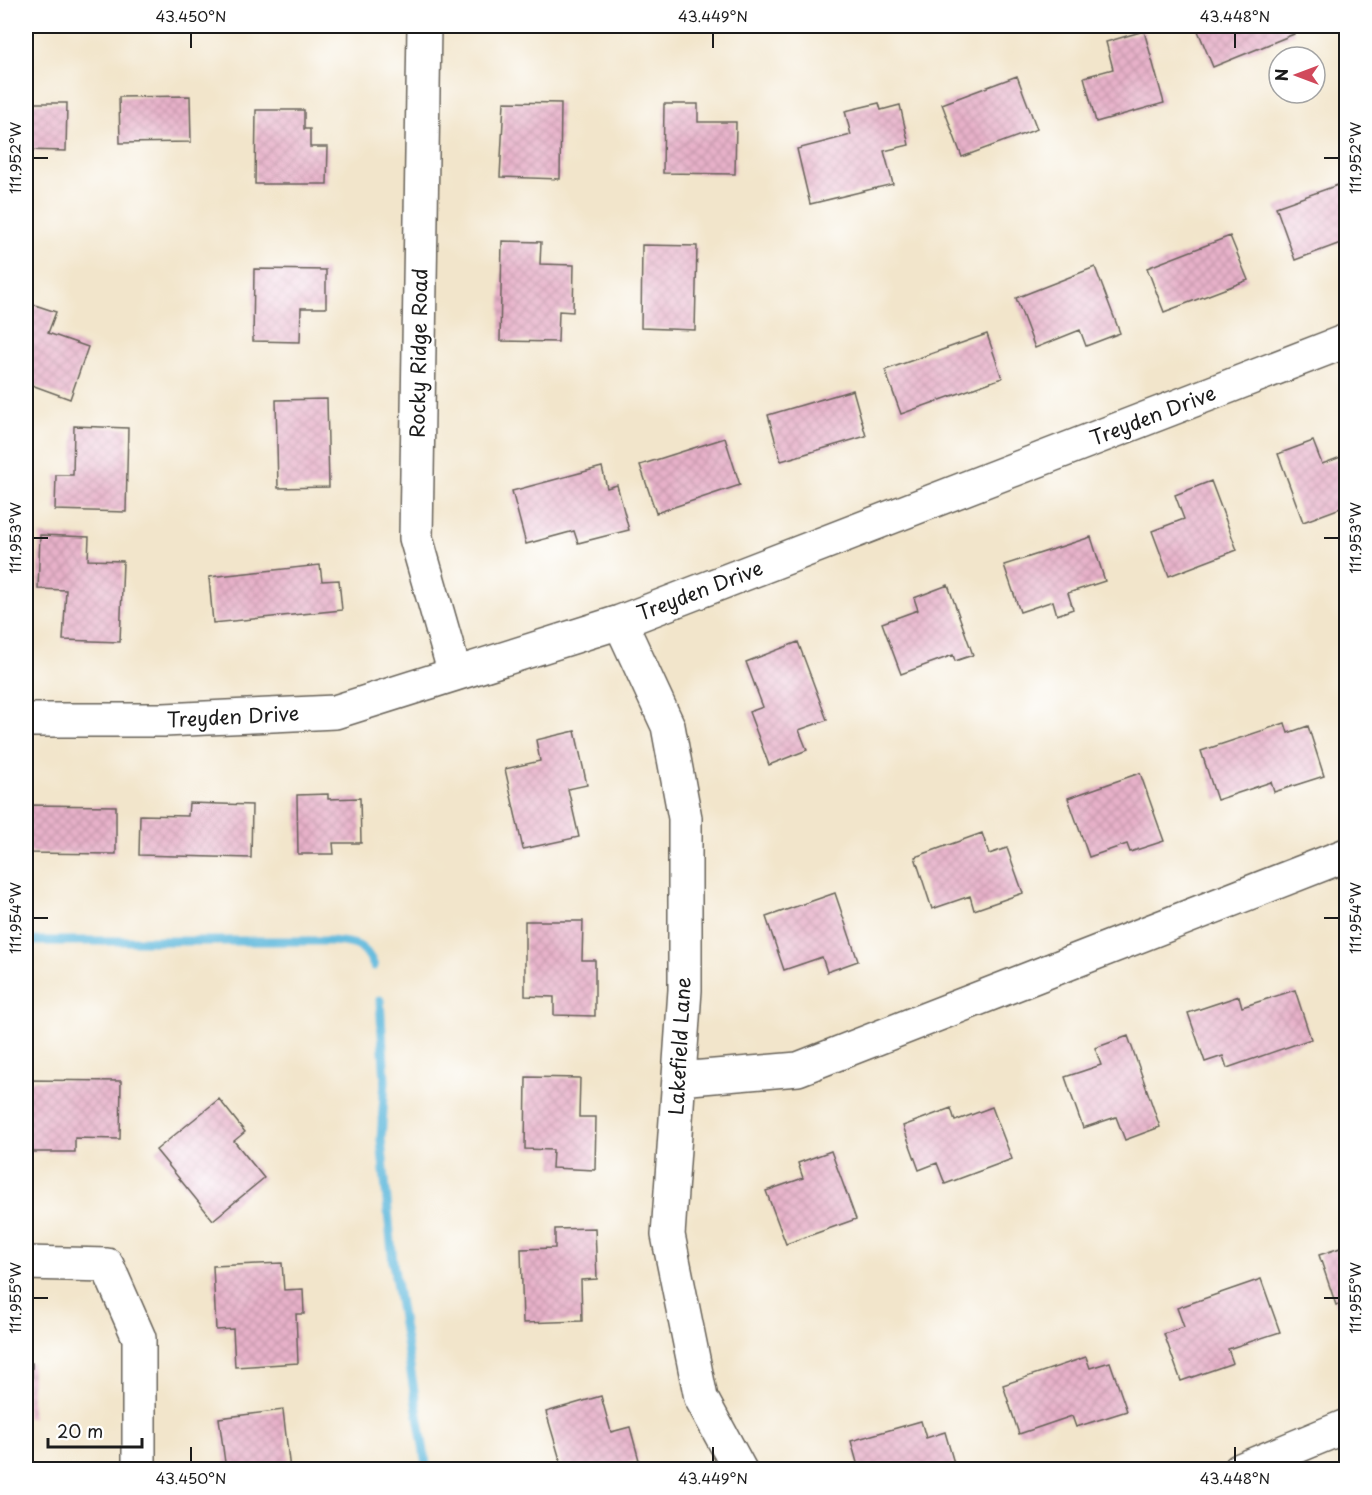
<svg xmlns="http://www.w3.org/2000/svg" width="1372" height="1495" font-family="'Playpen Sans',sans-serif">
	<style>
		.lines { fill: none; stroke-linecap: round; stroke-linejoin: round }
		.stream { stroke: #5db8db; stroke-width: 9 }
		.building { fill: url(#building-cross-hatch) }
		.minor-casing { stroke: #676259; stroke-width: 36 }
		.minor { stroke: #fff; stroke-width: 33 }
		.ticks { fill: none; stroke: #1c1c1c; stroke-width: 2 }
		.labels { text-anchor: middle; stroke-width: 4.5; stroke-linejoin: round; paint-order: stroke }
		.street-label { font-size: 20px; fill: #1c1c1c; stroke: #fff }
		.neatline { fill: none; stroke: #1c1c1c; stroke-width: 2 }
		.ticks-label { font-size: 15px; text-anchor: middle; fill: #1c1c1c }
	</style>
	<defs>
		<pattern id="building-cross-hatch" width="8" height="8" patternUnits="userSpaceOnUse" patternTransform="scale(1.5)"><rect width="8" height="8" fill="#e7b1c9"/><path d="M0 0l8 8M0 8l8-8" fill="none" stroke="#c698ac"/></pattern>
	</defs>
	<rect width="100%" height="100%" fill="#fff"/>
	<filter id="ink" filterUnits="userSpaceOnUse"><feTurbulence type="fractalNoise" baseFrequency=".0167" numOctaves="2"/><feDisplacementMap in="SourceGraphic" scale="12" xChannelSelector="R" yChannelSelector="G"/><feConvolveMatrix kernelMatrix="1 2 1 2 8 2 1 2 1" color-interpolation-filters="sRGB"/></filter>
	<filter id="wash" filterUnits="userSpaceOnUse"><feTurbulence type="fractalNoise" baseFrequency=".008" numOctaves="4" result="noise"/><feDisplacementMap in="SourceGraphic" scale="24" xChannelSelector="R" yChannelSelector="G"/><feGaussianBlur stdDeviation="1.35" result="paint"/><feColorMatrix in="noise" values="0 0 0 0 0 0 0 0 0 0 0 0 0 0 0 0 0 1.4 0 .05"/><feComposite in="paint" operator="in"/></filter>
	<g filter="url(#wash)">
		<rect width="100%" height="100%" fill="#f2e5cb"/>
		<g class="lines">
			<path class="stream" d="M26,941h305c23,2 34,2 43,25
				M380,1000l5,81 -4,58 12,124 34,207"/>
		</g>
		<g id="blocks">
			<path class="building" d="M1196,26h95l3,8 -81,33z
				M1144,31l20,72 -68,19 -12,-45 29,-8 -7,-27z
				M1017,76l20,53 -75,28 -20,-53z
				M190,96l1,46 -71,1 -1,-46z
				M504,102l57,1 -1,76 -60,-2z
				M26,103h41l-1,48 -40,-1z
				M879,103l2,7 19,-5 9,40 -25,6 9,33 -83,20 -13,-55 54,-14 -6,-24z
				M664,104h34v18h38l-1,52 -72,-1z
				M256,110h48v19h6v18h18l-1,37h-72z
				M1346,182v59l-51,19 -19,-53z
				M1230,236l18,44 -84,32 -17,-44z
				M502,241l39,1 -1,22 34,1 -1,47 -14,-1 -1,31 -58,-1z
				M642,245l55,1 -2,84 -54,-2z
				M1095,267l25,66 -34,13 -6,-16 -45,18 -19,-50z
				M254,269l72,1v38h-25l-1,34 -47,-1z
				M26,302l30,10 -8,21 40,14 -18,52 -44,-16z
				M987,334l15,44 -101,36 -16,-44z
				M853,390l13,46 -85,25 -13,-46z
				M327,399l2,88 -51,1 -2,-88z
				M74,426l54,2 -2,84 -71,-2 1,-35h17z
				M725,438l15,47 -84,28 -16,-48z
				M1313,441l9,23 24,-9v51l-43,16 -25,-68z
				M602,467l5,21 10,-3 12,45 -51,13 -4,-12 -48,13 -14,-53z
				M1211,481l26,69 -68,26 -17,-45 32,-12 -9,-24z
				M40,535l49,2 -1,23 35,1 -3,81 -57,-2 3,-50 -28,-1z
				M1091,537l14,44 -37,12 5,16 -16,6 -4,-14 -33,11 -16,-47z
				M320,565l2,16 17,-1 3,30 -129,13 -4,-46z
				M948,585l25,70 -18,6 -2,-6 -52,19 -19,-51 36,-13 -4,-12z
				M798,642l29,78 -28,10 8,20 -38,15 -20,-53 14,-5 -17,-45z
				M1285,723l3,10 20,-7 16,50 -50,16 -3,-10 -54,18 -16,-49z
				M575,731l12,54 -19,4 11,48 -56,12 -18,-80 35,-8 -4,-21z
				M1140,773l24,68 -34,11 -3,-8 -38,13 -21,-59z
				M328,794v5l32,-1 1,45h-28l1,11h-36l-1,-59z
				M189,803l63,2 -1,53 -112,-3 1,-40 48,1z
				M26,805l90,1v48l-90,-1z
				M982,833l7,21 18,-6 16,45 -49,17 -4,-14 -38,13 -17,-52z
				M835,893l23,68 -31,11 -5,-15 -38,13 -18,-53z
				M525,921h58l-1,39h13v56l-41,-1v-18l-29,-1z
				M1346,974v15l-4,-13z
				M1295,990l16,49 -84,29 -4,-12 -18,6 -17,-49 51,-17 3,11z
				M1128,1036l32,91 -35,13 -9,-23 -33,11 -18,-51 36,-12 -6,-17z
				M526,1077l54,1 -1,39h17l-1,53 -43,-2 1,-18 -28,-1z
				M26,1080l95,1 -1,58 -45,-1v14h-49z
				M219,1099l26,33 -11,9 30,37 -51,42 -57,-70z
				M992,1107l20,52 -67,25 -8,-21 -18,7 -16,-44 48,-18 4,13z
				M831,1151l25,68 -70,25 -20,-53 37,-13 -5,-15z
				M595,1228l2,51 -16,1 1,41 -59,2 -2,-74 34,-1v-19z
				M1346,1246v56l-10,3 -17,-50z
				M282,1263l2,27 19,-1 1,25h-8l2,49 -63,4 -2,-38 -17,1 -3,-64z
				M1261,1279l19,53 -52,17 5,14 -52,18 -17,-47 20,-7 -7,-19z
				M1086,1357l4,11 20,-6 17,49 -51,16 -4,-11 -53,18 -16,-49z
				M26,1363h6v55h-6z
				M601,1396l10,36 19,-5 9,33 -33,10h-43l-17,-58z
				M283,1410l7,60h-64l-7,-52z
				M921,1421l5,17 19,-6 11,38h-97l-8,-29z"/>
		</g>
	</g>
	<g filter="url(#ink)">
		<use href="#blocks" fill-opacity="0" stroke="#676259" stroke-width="1.5"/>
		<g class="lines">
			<defs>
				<path id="minor" d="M424,26l-8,512 39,136
					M620,622l48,104 17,92v172l-17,245 33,163 39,72
					M26,720h138l171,-8 285,-90 726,-281
					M679,1079l119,-10 548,-214
					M26,1263l81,2 32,73v132
					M1240,1470l106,-44"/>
			</defs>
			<use href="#minor" class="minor-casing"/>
			<use href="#minor" class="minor"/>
		</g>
	</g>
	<path class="ticks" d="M191,33v15M713,33v15M1235,33v15M33,158h15M1324,158h15M33,538h15M1324,538h15M33,918h15M1324,918h15M33,1298h15M1324,1298h15M191,1447v15M713,1447v15M1235,1447v15"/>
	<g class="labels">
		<g class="street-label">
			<text transform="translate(419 353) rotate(-89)" y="7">Rocky Ridge Road</text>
			<text transform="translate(1153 416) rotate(-21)" y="7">Treyden Drive</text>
			<text transform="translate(700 591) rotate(-21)" y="7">Treyden Drive</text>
			<text transform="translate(233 717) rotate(-3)" y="7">Treyden Drive</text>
			<text transform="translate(680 1046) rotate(-87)" y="7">Lakefield Lane</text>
		</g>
	</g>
	<rect width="1372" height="1495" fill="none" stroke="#fff" stroke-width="66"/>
	<g transform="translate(1297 75) rotate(270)"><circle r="28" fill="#ffffff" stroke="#a4a4a4" stroke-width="1.5"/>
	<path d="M0-4.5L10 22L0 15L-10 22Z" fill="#d1495b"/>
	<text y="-9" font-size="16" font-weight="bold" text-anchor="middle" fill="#1c1c1c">N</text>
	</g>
	<path d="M48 1438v9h94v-9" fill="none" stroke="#1c1c1c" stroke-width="3"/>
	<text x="57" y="1438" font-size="18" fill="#1c1c1c" stroke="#ffffff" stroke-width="4.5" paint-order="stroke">20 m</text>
	<rect x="33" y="33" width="1306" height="1429" class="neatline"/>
	<g class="ticks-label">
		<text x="191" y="22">43.450°N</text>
		<text x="713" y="22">43.449°N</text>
		<text x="1235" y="22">43.448°N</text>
		<text transform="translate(1356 158) rotate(-90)" y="5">111.952°W</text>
		<text transform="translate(16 158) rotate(-90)" y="5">111.952°W</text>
		<text transform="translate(1356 538) rotate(-90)" y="5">111.953°W</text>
		<text transform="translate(16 538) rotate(-90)" y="5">111.953°W</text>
		<text transform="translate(1356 918) rotate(-90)" y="5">111.954°W</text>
		<text transform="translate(16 918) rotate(-90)" y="5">111.954°W</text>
		<text transform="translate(1356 1298) rotate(-90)" y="5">111.955°W</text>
		<text transform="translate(16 1298) rotate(-90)" y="5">111.955°W</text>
		<text x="191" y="1484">43.450°N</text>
		<text x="713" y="1484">43.449°N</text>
		<text x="1235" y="1484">43.448°N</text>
	</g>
</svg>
